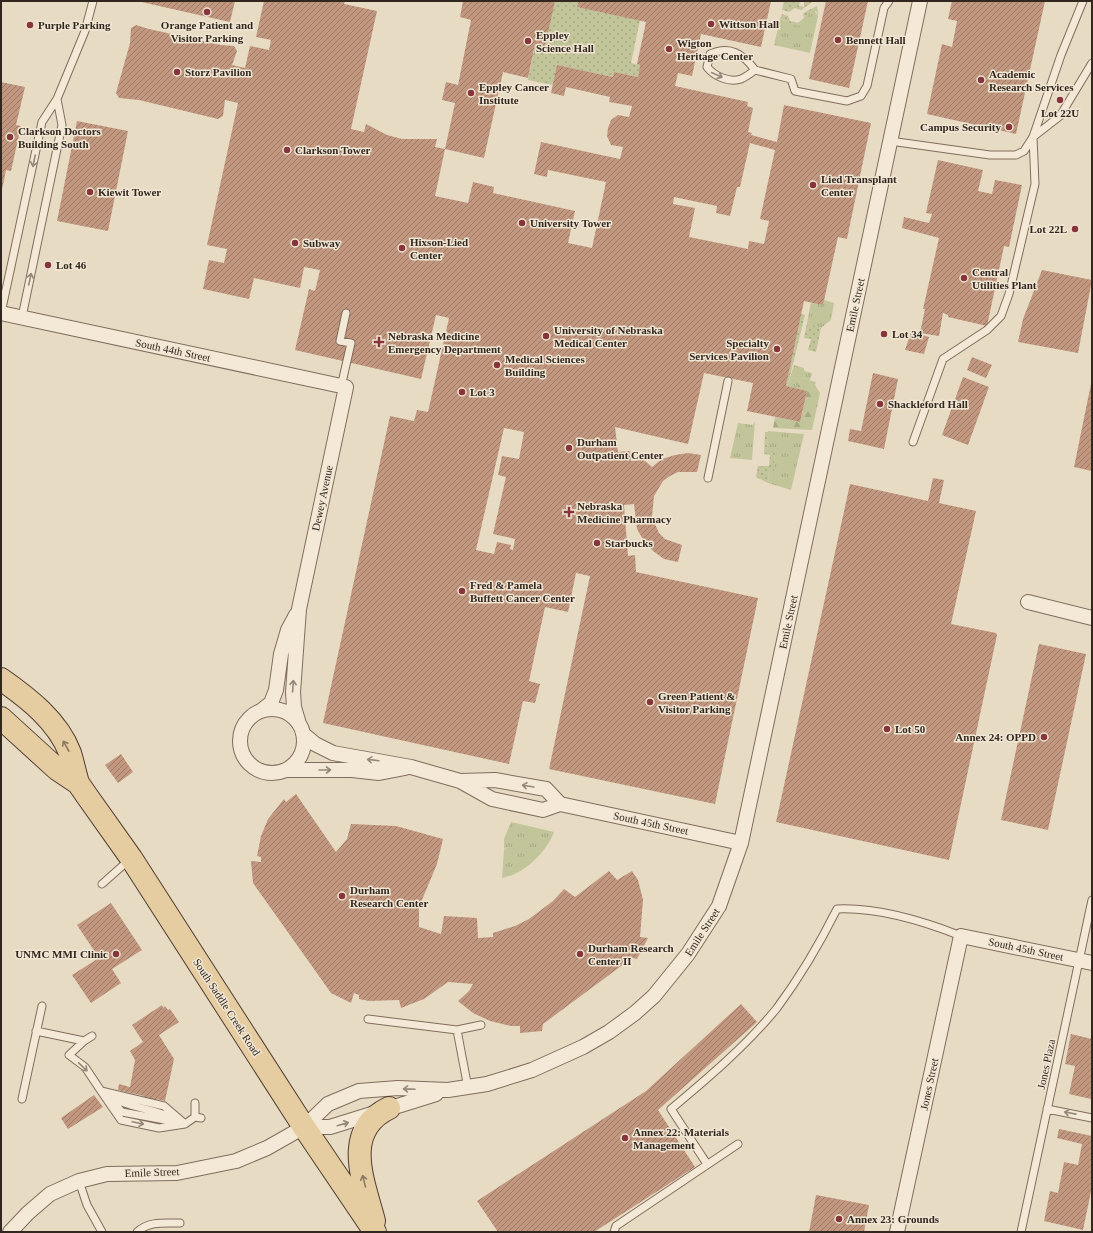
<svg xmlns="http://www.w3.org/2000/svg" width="1093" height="1233" font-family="'Times New Roman',serif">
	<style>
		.grass { fill: url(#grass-tufts) }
		.forest { fill: url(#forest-firs) }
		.park { fill: url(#park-dots) }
		.building { fill: url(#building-hatch); fill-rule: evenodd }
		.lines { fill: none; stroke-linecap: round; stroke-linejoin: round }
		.service-casing { stroke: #806d5d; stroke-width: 9 }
		.minor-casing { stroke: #806d5d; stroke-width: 16 }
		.primary-casing { stroke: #4e3d31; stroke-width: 24 }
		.service { stroke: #f4e9d6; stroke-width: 7 }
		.minor { stroke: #f4e9d6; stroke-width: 14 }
		.primary { stroke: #e6cca1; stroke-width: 22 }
		.oneway { stroke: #93887a }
		.oneway2 { stroke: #8c7a60 }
		.poi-dot { fill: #87353a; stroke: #f0e6d3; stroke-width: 1.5 }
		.labels { text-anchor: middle; stroke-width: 3; stroke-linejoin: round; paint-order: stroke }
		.poi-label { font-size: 11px; font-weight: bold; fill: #32271f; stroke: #f0e6d3; text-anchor: start }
		.street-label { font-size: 11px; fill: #32271f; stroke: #f0e6d3 }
	</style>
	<defs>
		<pattern id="grass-tufts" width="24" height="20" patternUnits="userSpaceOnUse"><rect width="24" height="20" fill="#c2c49a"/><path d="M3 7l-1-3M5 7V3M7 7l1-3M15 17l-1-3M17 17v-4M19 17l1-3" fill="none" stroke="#a7a884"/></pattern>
		<pattern id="forest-firs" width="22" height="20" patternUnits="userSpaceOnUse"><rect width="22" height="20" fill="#c2c49a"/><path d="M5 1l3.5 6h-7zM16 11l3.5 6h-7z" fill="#a7a884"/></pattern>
		<pattern id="park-dots" width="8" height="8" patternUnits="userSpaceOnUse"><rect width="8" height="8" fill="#c2c49a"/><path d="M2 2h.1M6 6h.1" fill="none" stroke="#a7a884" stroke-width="1.8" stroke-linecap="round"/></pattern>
		<pattern id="building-hatch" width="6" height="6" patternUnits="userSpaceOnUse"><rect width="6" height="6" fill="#c1977f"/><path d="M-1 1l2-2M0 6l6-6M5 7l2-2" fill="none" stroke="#9d7b67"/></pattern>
	</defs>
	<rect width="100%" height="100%" fill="#e8dbc4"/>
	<path class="grass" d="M814,10l4,6 -8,37 -36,-8 6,-26 18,7 11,-14z
		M824,300l10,3 -3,17 -10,8 -14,-5 4,-21 12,3z
		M794,365l10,3v3l8,2 -2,7 -8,-2 -2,2 -3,9 -11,-3 2,-2z
		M755,421l-3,39 -22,-2 8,-35 15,2z
		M768,431l36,3 -13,56 -23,-7 1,-12h5l1,-19h-8z
		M511,822l43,10c-8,21 -30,42 -52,46l2,-28 6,-4 -6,3v-10z"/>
	<path class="forest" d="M802,378l14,4 -1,3 5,8 -8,37 -39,-2 2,-11 25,5 7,-31 -10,-2 3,-9z"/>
	<path class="park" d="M555,1h24l-1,6 62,13 -9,43 9,2 -2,12 -24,-5 -1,5 -56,-12 -4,20 -25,-5 7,-36z
		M784,1h16l-1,5 5,1v-6h10l-13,9 -6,-2 -6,4 -7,-2z
		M817,6l1,10 -2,-5h-5c-4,3 -3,8 -7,12 -9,9 -15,-3 -24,-4l2,-5 6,2 2,5 8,2 6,-5 -1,-5z
		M801,314l4,1 -17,69 -2,2z
		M807,323l14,5 -5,24 -8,-2 3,-11 -7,-1z
		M765,432h3l-1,20h8l-1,19h-5l-1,12 -12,-6 2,-11h11l1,-11 -6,-1z"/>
	<path class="building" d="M137,1h98l-5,21z
		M264,1h81l-1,3 33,7 -26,118 13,3 2,-8 21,11 15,4h35l-2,8 10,2 10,-46 -13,-3 4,-18 12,3 13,-65 -11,-3 3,-16h92l-10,45 -10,-2 -7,34 -25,-6 -19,86 -39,-9 -10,47 33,7 5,-21 21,5 -1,6 82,18 -7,32 24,5 14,-66 -58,-12 -1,7 -13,-3 7,-32 79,17 3,-12 -12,-2 -4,-9 1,-8 3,-8 7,-5 11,2 3,-11 -23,-4 1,-5 -44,-10 -2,9 -13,-3 6,-28 56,12 1,-5 24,5 2,-12 -3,-1 9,-42 -69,-15 2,-6h192l-10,46 -60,-13 -9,42 -14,-3 -3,13 73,16 -1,4 6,2 -5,24 4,1 -1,2 26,7 7,-37 87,18 -24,116 -9,-2 -15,68 -19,-4 -18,85 21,5 -7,31 -53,-11 6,-28 -49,-10 -16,71 -73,-17 3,25 12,-1 1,10 13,-1 8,7 10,-8 13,-4 13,-2 13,2 -4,17h-19l-8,4 -7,5 -9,15 -2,21 7,16 6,6 17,6 -4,17 -14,-3 -11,-8 -9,-10 -7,-12 -3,-25 -10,1 4,51 7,-1 1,17 122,26 -43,206 -166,-35 41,-193 -14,-3 -8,39 -23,-5 -16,74 11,3 -5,19 -12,-2 -14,63 -186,-41 67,-307 24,5 3,-11 11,2 21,-94 -13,-3 -15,64 -126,-29 14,-61 6,2 5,-21 -16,-3 -4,21 -46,-10 -5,21 -46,-10 6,-29 15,3 3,-14 -20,-4 31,-142 -13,-3 -2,16 -5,3 -79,-19 -20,-2 -3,-5 14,-50 1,-15 5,-3 13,4 72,16 13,1 3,5 -5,14 13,3 5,-22 19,4 2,-10 -15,-3zM750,143l25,7 -15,69 9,2 -5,23 -15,-3 -1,8 -59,-12 6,-29 -22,-4 1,-7 43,9 -1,7 14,3 7,-29h3zM504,428l20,4 -5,27 -17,-3 -4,19 8,2 -13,57 22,5 -2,11 -3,-1 1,-4 -14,-3 -3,12 -18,-4z
		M826,1h42l-19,87 -40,-9z
		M952,1h93l-29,133 -89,-20 15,-70 10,3 5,-26 -9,-2z
		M1,82l24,5 -9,38 5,1 -10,45 -5,-1 -4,20z
		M77,121l51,10 -20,100 -51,-10z
		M938,160l45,10 -5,21 14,3 3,-14 27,5 -13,62 -5,-1 -17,80 -39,-9v-2l-5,-2 -4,23 -19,-3 5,-24h-2l16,-71 -37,-10 2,-11 25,6 3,-9 -6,-1z
		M1042,270l50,10 -14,73 -60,-11 5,-23z
		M911,332l18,5 -5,17 -19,-4z
		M972,357l20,8 -6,13 -19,-8z
		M873,373l25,6 -14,70 -36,-8 2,-12 11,2z
		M963,377l26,10 -21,58 -26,-10z
		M1091,384h1v87l-18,-4z
		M933,478l11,2 -5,23 37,8 -25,113 45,9 1,2 -48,225 -173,-38 74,-338 78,17z
		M1039,644l47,10 -38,176 -47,-10z
		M121,754l12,18 -15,11 -13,-18z
		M296,794l40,58 11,-13 4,-15 45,2 47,13 -6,25 -18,43v20l22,7 3,-18 33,2 1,20 15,-1v-4l22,-7 14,-7 24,-18 11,-12 11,8 34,-26 8,9 15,-9 6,9 5,20 -3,37 8,1 -11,21 -5,-1 -89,66 -1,7 -22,2v-7h-9l-21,-5 -17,-8 -15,-12 11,-10 4,-7 -25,-2 -24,17 -23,9 -2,-8 -30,1 -10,-2v-4l-5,-2 -3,10 -20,-10 -78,-110 -2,-22 10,1v-5l-4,-1 4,-20 7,-17 16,-20 2,3z
		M111,903l31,47 -30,19 9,14 -30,20 -19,-28 27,-17 -22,-33z
		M741,1004l16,18 -99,88 37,57 -101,65h-96l-21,-31 169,-110z
		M162,1005l1,3 2,-2 3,4 2,-1 9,13 -20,13 15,24 -9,42 -9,-2 -1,7 4,19 -14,-3 -3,-17 2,-9 -26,-6 1,-6 11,3 5,-27 -5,-9 13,-9 -11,-17z
		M1071,1034l21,5 -1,60 -22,-5 6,-28 -10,-2z
		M94,1095l9,12 -35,22 -7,-11z
		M1059,1129l33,7v51l-9,43 -39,-9 6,-30 8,2 6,-31 14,3 4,-21 -25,-6z
		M816,1195l53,10 -5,27h-55z"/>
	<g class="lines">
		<defs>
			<path id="service" d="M755,70c-4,3 -9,7 -14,9 -12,4 -27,-3 -34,-12l3,-13c20,-9 33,0 45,16l36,9 4,12 52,10 14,-5 6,-10 17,-78 5,-7
				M890,141l100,14h26l8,-4 9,-14 28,-82 22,-54
				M1,313l41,-191 15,-23 28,-68 8,-30
				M22,317l40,-192 -5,-26
				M341,387l10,-44 -11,-2 6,-28
				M913,442l30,-83 44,-29 14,-14 8,-22 26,-110 -2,-47 27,-21 32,-53
				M708,478l20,-97
				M102,884l27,-24
				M368,1019l89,11 11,58
				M457,1030l24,-5
				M36,1031l48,10 8,-5
				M84,1041l-15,14 16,12 16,24 63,15 21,18 10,-7
				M101,1091l20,29 38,8 26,-4
				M111,1097c20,12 43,11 63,22
				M22,1099l20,-93
				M114,1103l8,9 59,11
				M195,1103v14l6,1
				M1047,1109l45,9
				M707,1164l-36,-55c37,-31 75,-63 106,-101 23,-31 43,-65 60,-99 42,-2 86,12 124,27
				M79,1181l8,24 15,27
				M137,1232c12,-11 27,-9 43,-9
				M614,1232l2,-6 122,-82
				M1021,1232l71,-332"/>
			<path id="minor" d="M1,313l345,74 -47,222 -6,83 1,15 5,17
				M1028,602l64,16
				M240 741a32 32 0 1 1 64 0a32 32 0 1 1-64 0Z
				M262,710l9,-7 5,-13 5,-36 7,-24 8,-15
				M303,734l12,10 18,9 78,14 49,14 32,18 51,11 17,-6 181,39
				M286,770h66l27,3 26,-5
				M460,781l35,-1 51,9 14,15
				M304,1127h26l106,-33
				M10,1232l18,-19 22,-19 29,-13 28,-7 70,-1 59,-12 31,-13 37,-21 24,-23 31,-13 39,-3 50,2 39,-6 45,-14 51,-23 26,-15 26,-19 19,-17 34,-42 31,-48 22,-63 179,-842
				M897,1232l64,-296 131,27"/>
			<path id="primary" d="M1,679c27,19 57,42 69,74 3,10 5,20 8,30
				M1,718l56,51 21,14 9,13 44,62 173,269 71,105
				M374,1221c-10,-39 -33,-90 15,-113"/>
		</defs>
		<use href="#service" class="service-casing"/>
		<use href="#minor" class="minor-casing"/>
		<use href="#primary" class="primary-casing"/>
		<use href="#service" class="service"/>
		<use href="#minor" class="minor"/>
		<use href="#primary" class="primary"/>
	</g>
	<defs><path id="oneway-shaft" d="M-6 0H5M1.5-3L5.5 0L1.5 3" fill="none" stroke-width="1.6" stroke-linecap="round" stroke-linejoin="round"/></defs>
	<g class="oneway">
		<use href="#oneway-shaft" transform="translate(717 75) rotate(24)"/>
		<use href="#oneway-shaft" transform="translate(34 161) rotate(102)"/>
		<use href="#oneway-shaft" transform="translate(30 279) rotate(-78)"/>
		<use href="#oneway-shaft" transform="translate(293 686) rotate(-86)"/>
		<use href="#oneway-shaft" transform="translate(373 760) rotate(-173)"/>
		<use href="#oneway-shaft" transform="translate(325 770)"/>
		<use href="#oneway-shaft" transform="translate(528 786) rotate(-171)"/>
		<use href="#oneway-shaft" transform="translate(83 1067) rotate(44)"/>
		<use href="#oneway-shaft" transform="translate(409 1089) rotate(-178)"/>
		<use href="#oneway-shaft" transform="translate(1070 1113) rotate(-169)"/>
		<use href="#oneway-shaft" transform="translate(138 1123) rotate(12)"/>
		<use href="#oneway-shaft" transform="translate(343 1124) rotate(-16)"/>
	</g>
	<g class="oneway2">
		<use href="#oneway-shaft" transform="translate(66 746) rotate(-119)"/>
		<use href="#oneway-shaft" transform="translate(364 1181) rotate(-104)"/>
	</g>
	<g class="poi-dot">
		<circle cx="207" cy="12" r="4"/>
		<circle cx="711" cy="24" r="4"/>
		<circle cx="30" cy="25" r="4"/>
		<circle cx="838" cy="40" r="4"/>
		<circle cx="528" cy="41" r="4"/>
		<circle cx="669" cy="49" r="4"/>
		<circle cx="177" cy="72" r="4"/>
		<circle cx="981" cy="80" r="4"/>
		<circle cx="471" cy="93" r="4"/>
		<circle cx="1060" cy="100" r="4"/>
		<circle cx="1009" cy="127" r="4"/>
		<circle cx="10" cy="137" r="4"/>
		<circle cx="287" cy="150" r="4"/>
		<circle cx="813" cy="185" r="4"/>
		<circle cx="90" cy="192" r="4"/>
		<circle cx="522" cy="223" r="4"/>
		<circle cx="1075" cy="229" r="4"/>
		<circle cx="295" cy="243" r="4"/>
		<circle cx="402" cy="248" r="4"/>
		<circle cx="48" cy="265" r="4"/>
		<circle cx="964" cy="278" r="4"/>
		<circle cx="884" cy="334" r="4"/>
		<circle cx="546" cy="336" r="4"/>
		<path d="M377 336h4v4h4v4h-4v4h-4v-4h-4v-4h4z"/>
		<circle cx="777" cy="349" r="4"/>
		<circle cx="497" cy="365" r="4"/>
		<circle cx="462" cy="392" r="4"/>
		<circle cx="880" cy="404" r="4"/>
		<circle cx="569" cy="448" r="4"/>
		<path d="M567 506h4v4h4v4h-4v4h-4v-4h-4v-4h4z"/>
		<circle cx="597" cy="543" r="4"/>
		<circle cx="462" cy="591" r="4"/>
		<circle cx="650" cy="702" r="4"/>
		<circle cx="887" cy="729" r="4"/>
		<circle cx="1044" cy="737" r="4"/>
		<circle cx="342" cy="896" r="4"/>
		<circle cx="116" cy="954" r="4"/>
		<circle cx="580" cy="954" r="4"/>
		<circle cx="625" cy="1138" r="4"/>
		<circle cx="839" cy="1219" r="4"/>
	</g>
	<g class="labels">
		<g class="poi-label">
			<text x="719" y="28">Wittson Hall</text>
			<text x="38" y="29">Purple Parking</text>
			<text x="207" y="29" text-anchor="middle">Orange Patient and<tspan x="207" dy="13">Visitor Parking</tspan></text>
			<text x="536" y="39">Eppley<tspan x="536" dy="13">Science Hall</tspan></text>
			<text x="846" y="44">Bennett Hall</text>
			<text x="677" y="47">Wigton<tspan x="677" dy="13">Heritage Center</tspan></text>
			<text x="185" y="76">Storz Pavilion</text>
			<text x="989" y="78">Academic<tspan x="989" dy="13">Research Services</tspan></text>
			<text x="479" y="91">Eppley Cancer<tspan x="479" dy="13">Institute</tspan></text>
			<text x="1060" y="117" text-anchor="middle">Lot 22U</text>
			<text x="1001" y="131" text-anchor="end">Campus Security</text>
			<text x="18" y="135">Clarkson Doctors<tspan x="18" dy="13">Building South</tspan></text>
			<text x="295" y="154">Clarkson Tower</text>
			<text x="821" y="183">Lied Transplant<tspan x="821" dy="13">Center</tspan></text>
			<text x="98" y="196">Kiewit Tower</text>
			<text x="530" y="227">University Tower</text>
			<text x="1067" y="233" text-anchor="end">Lot 22L</text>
			<text x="410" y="246">Hixson-Lied<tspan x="410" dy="13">Center</tspan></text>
			<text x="303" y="247">Subway</text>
			<text x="56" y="269">Lot 46</text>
			<text x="972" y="276">Central<tspan x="972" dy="13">Utilities Plant</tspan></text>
			<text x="554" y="334">University of Nebraska<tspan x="554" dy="13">Medical Center</tspan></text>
			<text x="892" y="338">Lot 34</text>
			<text x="388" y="340">Nebraska Medicine<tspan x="388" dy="13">Emergency Department</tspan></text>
			<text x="769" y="347" text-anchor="end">Specialty<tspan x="769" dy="13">Services Pavilion</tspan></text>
			<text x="505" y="363">Medical Sciences<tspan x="505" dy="13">Building</tspan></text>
			<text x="470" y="396">Lot 3</text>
			<text x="888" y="408">Shackleford Hall</text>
			<text x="577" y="446">Durham<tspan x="577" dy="13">Outpatient Center</tspan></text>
			<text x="577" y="510">Nebraska<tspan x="577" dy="13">Medicine Pharmacy</tspan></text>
			<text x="605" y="547">Starbucks</text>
			<text x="470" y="589">Fred &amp; Pamela<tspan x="470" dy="13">Buffett Cancer Center</tspan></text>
			<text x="658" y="700">Green Patient &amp;<tspan x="658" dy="13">Visitor Parking</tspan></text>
			<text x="895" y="733">Lot 50</text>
			<text x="1036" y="741" text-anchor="end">Annex 24: OPPD</text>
			<text x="350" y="894">Durham<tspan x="350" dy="13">Research Center</tspan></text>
			<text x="588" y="952">Durham Research<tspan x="588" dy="13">Center II</tspan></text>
			<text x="108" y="958" text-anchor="end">UNMC MMI Clinic</text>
			<text x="633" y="1136">Annex 22: Materials<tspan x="633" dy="13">Management</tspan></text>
			<text x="847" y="1223">Annex 23: Grounds</text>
		</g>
		<g class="street-label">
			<text transform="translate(855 305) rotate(-78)" y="4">Emile Street</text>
			<text transform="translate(173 350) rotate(12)" y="4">South 44th Street</text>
			<text transform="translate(322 498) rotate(-78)" y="4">Dewey Avenue</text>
			<text transform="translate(788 622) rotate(-78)" y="4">Emile Street</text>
			<text transform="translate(651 823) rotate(12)" y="4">South 45th Street</text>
			<text transform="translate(702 932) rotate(-57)" y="4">Emile Street</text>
			<text transform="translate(1026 949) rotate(12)" y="4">South 45th Street</text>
			<text transform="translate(227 1007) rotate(57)" y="4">South Saddle Creek Road</text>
			<text transform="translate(1046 1064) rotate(-78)" y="4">Jones Plaza</text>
			<text transform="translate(929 1084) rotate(-78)" y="4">Jones Street</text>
			<text transform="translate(152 1172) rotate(-2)" y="4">Emile Street</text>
		</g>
	</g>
	<rect width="1093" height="1233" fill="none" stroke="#32271f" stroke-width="4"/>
</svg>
